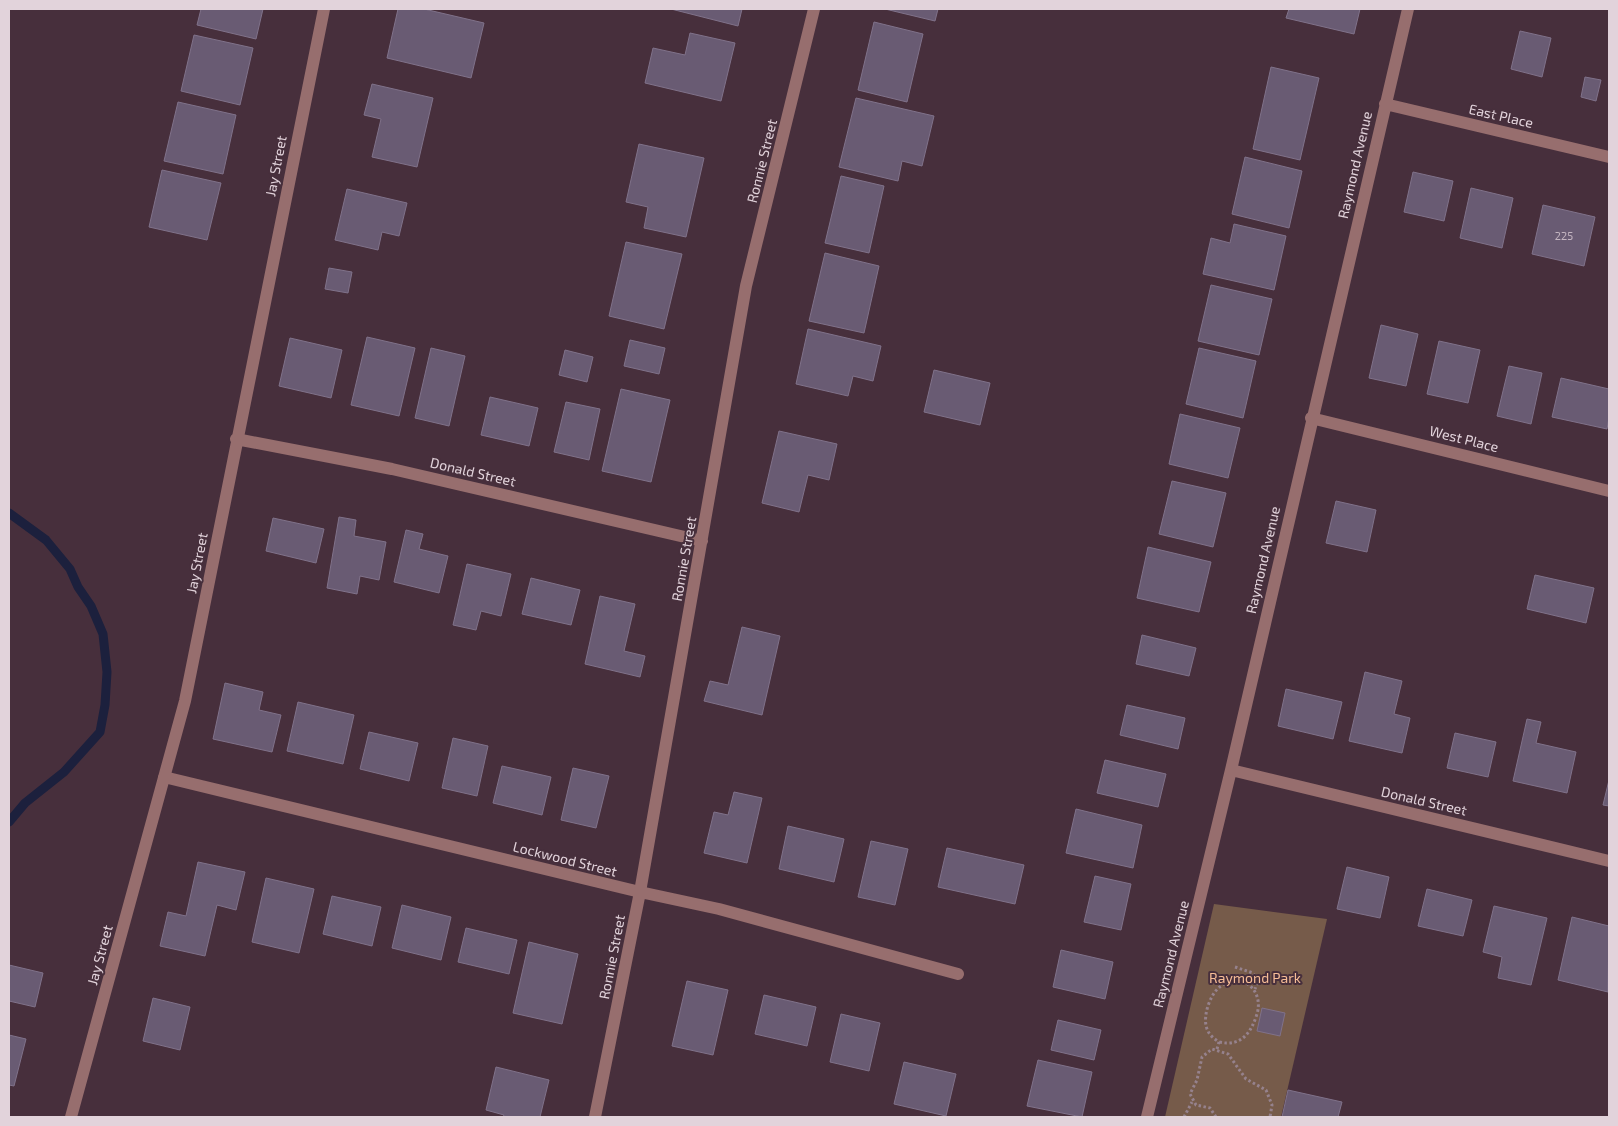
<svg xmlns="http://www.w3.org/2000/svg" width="1618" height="1126" font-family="'Exo 2',sans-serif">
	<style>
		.green { fill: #765b4a }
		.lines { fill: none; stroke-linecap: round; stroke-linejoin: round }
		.stream { stroke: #1c203d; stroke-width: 9 }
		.building { fill: #695b73; stroke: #80728a }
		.path { stroke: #96828d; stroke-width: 3; stroke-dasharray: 2.5 2.5; stroke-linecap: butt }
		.minor { stroke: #976e6e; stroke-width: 12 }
		.labels { text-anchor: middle; stroke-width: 4; stroke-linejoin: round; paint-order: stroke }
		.number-label { font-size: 11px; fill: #c4b5c1 }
		.street-label { font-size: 14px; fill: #e2d3db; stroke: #472f3c }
		.park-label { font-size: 14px; fill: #f7bd97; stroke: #472f3c }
	</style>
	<rect width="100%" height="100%" fill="#472f3c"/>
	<path class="green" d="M1214,904l113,15 -46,198h-116z"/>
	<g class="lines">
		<path class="stream" d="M9,513l37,27 24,29 8,18 13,19 12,28 4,38 -2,33 -5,27 -36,40 -39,31 -16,19"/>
	</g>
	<path class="building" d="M201,9h62l-7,30 -59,-14z
		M398,9h26l60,14 -13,55 -84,-20z
		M671,9h71l-4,17z
		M885,9h53l-3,12z
		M1289,9h71l-6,25 -68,-16z
		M874,22l49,12 -16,68 -49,-12z
		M1520,31l31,7 -9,39 -31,-8z
		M690,33l45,10 -14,58 -76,-18 8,-35 32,7z
		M194,35l59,13 -13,57 -59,-14z
		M1271,67l48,11 -19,82 -47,-11z
		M1585,77l16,3 -5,21 -15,-4z
		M372,84l61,14 -16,69 -45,-10 9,-38 -17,-4z
		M856,98l78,18 -12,50 -20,-5 -4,20 -59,-14z
		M178,102l58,13 -13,59 -59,-13z
		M639,144l65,14 -18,79 -42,-9 4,-21 -22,-5z
		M1245,157l57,14 -13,57 -57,-14z
		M162,170l59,13 -14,57 -58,-13z
		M1413,172l40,9 -9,40 -40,-9z
		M841,176l43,10 -15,67 -44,-10z
		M1471,188l42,10 -11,50 -42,-10z
		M347,189l60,14 -8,33 -17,-4 -4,18 -43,-10z
		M1543,205l52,12 -11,49 -52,-12z
		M1234,224l52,12 -12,54 -71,-16 8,-36 19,5z
		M626,242l56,12 -18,75 -55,-13z
		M825,253l54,13 -15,67 -55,-12z
		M329,268l23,4 -4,21 -23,-4z
		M1211,285l61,14 -13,56 -61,-14z
		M1381,325l37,9 -12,52 -37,-8z
		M808,329l73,17 -8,35 -20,-5 -5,20 -52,-12z
		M367,337l48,11 -16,68 -48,-11z
		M290,338l52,12 -11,48 -52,-12z
		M630,340l35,8 -6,26 -35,-8z
		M1439,341l41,9 -12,53 -41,-9z
		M431,348l34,8 -16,70 -34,-8z
		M1199,348l57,13 -13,57 -57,-14z
		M565,350l28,7 -6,25 -28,-7z
		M1509,366l33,7 -11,51 -34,-8z
		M934,370l56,13 -10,42 -56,-13z
		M1561,378l48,11v29l-2,11 -55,-12z
		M621,389l49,11 -19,82 -49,-11z
		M490,397l48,11 -9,38 -48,-11z
		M566,402l34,7 -11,51 -35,-8z
		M1180,414l60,14 -12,50 -59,-14z
		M779,431l58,13 -8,36 -21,-5 -9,37 -37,-9z
		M1172,481l54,12 -13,54 -54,-13z
		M1336,501l40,9 -9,42 -41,-9z
		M339,517l17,3 -2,16 32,6 -7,38 -19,-4 -3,18 -30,-6z
		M273,518l51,11 -8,34 -50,-12z
		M406,530l17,4 -4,15 29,7 -9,37 -45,-11z
		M1148,547l63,15 -12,50 -62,-14z
		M467,564l44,10 -10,42 -20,-5 -5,19 -23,-5z
		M1535,575l59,13 -8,35 -59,-14z
		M531,578l49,12 -9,35 -49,-11z
		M600,596l35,8 -11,47 21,5 -5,21 -55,-13z
		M742,627l38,9 -18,79 -58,-14 6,-20 18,4z
		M1142,635l54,13 -7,28 -53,-12z
		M1365,672l37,9 -8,33 16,4 -8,35 -53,-12z
		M225,683l38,9 -4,18 22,5 -9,37 -59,-13z
		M1286,689l56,13 -9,37 -55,-13z
		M298,702l56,13 -11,49 -56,-13z
		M1127,705l58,13 -7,31 -58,-14z
		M1527,719l14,3 -5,21 40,9 -9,41 -54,-12z
		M369,732l49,11 -9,38 -49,-12z
		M1455,733l41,9 -8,35 -41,-9z
		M453,738l35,8 -11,50 -35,-8z
		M1105,760l61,14 -8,33 -61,-14z
		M502,766l49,11 -9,38 -49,-12z
		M573,768l36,8 -13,52 -35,-8z
		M1609,780v26l-6,-1z
		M734,792l28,6 -15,65 -43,-10 10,-41 14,3z
		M1076,809l66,16 -9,43 -67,-15z
		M788,826l56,13 -10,43 -55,-13z
		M871,841l37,8 -13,56 -37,-8z
		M947,848l77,17 -9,39 -77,-17z
		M198,862l47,10 -9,38 -19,-5 -12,51 -45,-10 8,-34 18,4z
		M1347,867l42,10 -9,41 -43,-9z
		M1095,876l36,8 -10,46 -37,-8z
		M266,878l48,11 -15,64 -47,-11z
		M1427,889l45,11 -9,36 -45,-10z
		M332,896l49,11 -9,39 -49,-12z
		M402,905l49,12 -10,43 -49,-12z
		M1494,906l53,12 -16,67 -33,-7 4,-21 -19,-5z
		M1572,917l37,9 -1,66 -50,-12z
		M466,928l51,12 -8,34 -51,-12z
		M529,942l49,12 -16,70 -49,-11z
		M1061,950l52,12 -8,37 -52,-12z
		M9,965l34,8 -8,34 -26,-6z
		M687,981l41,9 -15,65 -41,-9z
		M764,995l52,12 -9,39 -52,-12z
		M153,998l37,9 -10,43 -37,-9z
		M1262,1008l23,5 -5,23 -23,-5z
		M841,1014l39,9 -11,48 -39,-9z
		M1058,1020l43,10 -7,30 -43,-10z
		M9,1035l17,4 -12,47 -5,-1z
		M1038,1060l54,12 -10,45 -55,-11z
		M904,1062l52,12 -10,42 -52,-12z
		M496,1067l53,13 -9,37h-37l1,-2 -18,-5z
		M1288,1090l54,12 -4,15h-56z"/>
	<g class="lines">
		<path class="path" d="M1235,967l18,6 5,9 -3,7
			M1217,1049l2,-7c-4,-3 -9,-6 -11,-11 -7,-12 2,-38 13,-45 22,-15 43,5 36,28 -6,19 -16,33 -38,28
			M1184,1117l8,-15
			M1216,1117l-6,-9 -14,-3 -6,-11 7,-14 5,-23 10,-8 16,5 18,25 20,11 6,15 -2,12"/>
		<path class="minor" d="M1385,104l224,53
			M1311,418l298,73
			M236,439l156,30 310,72
			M1231,770l378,91
			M164,777l476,115 79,17 239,65
			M71,1117l114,-416 139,-692
			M595,1117l45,-225 106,-606 68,-277
			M1147,1117l84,-347 177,-761"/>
	</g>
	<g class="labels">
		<g class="number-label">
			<text x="1564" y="240">225</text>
		</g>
		<g class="street-label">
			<text transform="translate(1501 116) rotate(13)" y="5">East Place</text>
			<text transform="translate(762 161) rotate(-76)" y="5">Ronnie Street</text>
			<text transform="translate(1355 165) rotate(-77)" y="5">Raymond Avenue</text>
			<text transform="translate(276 166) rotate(-79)" y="5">Jay Street</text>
			<text transform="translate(1464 439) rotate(14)" y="5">West Place</text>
			<text transform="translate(473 472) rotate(13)" y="5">Donald Street</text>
			<text transform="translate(684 559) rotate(-80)" y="5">Ronnie Street</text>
			<text transform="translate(1263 560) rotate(-77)" y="5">Raymond Avenue</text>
			<text transform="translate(197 563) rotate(-79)" y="5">Jay Street</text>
			<text transform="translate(1424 801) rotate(13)" y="5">Donald Street</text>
			<text transform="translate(565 859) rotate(14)" y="5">Lockwood Street</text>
			<text transform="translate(1171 954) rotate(-76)" y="5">Raymond Avenue</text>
			<text transform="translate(100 955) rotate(-75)" y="5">Jay Street</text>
			<text transform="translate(612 957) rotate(-79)" y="5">Ronnie Street</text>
		</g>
		<g class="park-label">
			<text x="1255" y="983">Raymond Park</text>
		</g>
	</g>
	<rect width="1618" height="1126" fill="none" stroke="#e2d3db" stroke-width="20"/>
</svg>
